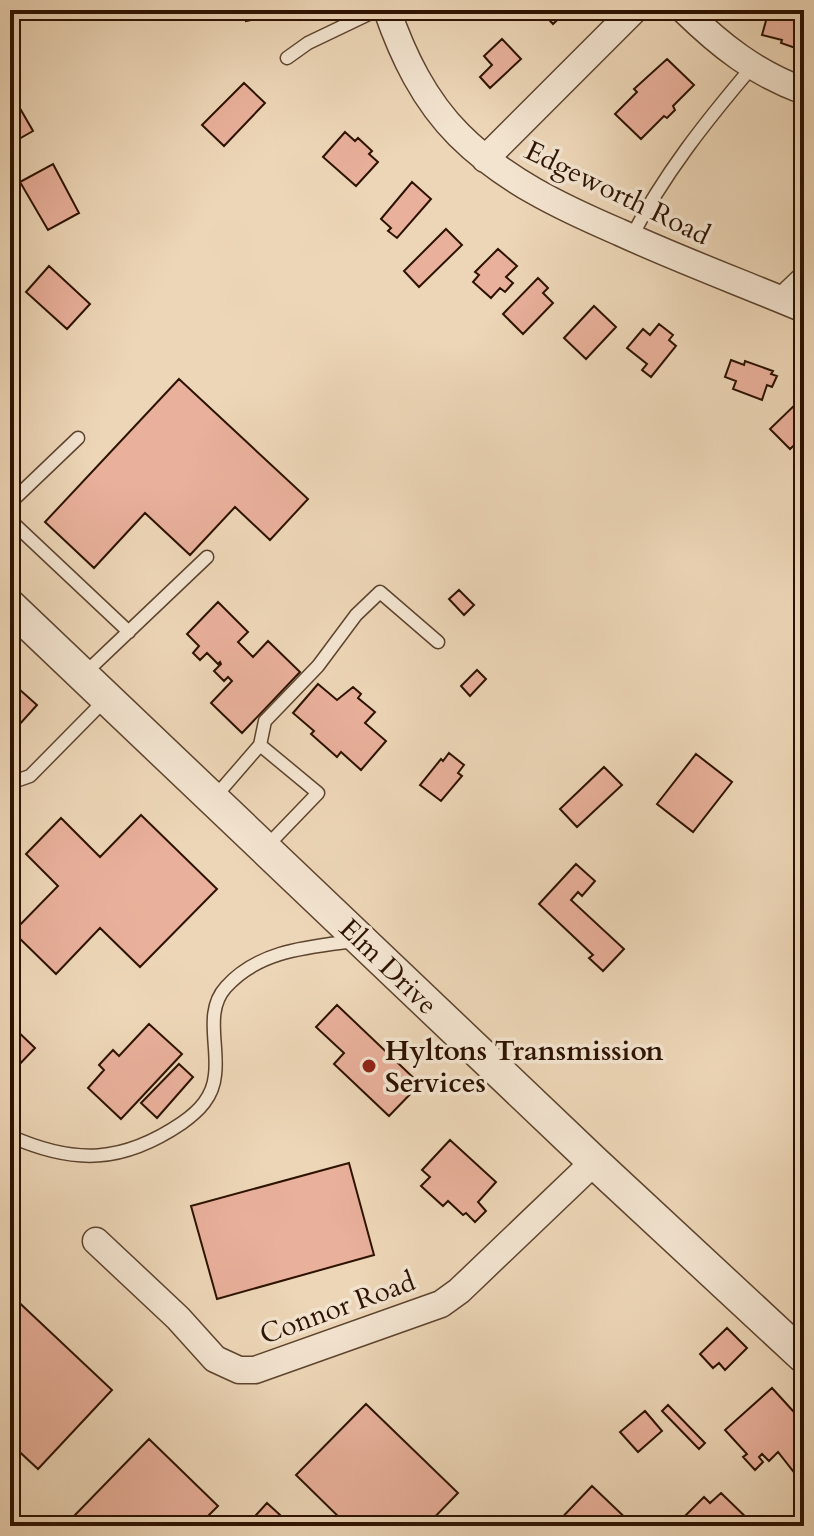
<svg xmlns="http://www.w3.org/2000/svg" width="814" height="1536" font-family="Cardo,serif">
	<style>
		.building { fill: #e9b09b; stroke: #2d1201; stroke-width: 2 }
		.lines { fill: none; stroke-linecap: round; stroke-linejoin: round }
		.service-casing { stroke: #5d432e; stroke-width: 15 }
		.minor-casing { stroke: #5d432e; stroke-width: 29 }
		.tertiary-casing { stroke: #5d432e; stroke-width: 35 }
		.service { stroke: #f3e4d0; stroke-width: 12 }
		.minor { stroke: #f3e4d0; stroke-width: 26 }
		.tertiary { stroke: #f3e4d0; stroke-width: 32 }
		.poi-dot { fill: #8f2418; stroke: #f3e4d0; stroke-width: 3 }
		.labels { text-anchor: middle; stroke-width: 7; stroke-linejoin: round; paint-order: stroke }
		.street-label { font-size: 28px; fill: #2d1201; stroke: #f3e4d0 }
		.poi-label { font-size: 28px; font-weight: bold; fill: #2d1201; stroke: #f3e4d0; text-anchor: start }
	</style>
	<rect width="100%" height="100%" fill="#edd6b7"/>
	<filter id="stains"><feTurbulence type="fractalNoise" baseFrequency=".0025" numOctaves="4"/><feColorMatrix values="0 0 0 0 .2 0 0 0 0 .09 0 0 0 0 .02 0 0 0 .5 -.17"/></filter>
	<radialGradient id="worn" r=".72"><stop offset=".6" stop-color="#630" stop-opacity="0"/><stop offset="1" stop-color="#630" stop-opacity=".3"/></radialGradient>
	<path class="building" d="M244,10h50l1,1 -49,10z
		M540,10h28l-15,14z
		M769,10h35v41l-23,-8 1,-3 -20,-5z
		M502,39l19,20 -31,29 -10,-11 12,-12 -8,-9z
		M667,59l27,26 -21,21 2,4 -8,8 -3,-2 -23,23 -26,-25 22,-22 -3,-3z
		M244,83l21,20 -41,43 -22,-21z
		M10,91l23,40 -23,13z
		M345,132l10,9 3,-3 14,13 -3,3 9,8 -22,24 -33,-29z
		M53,164l26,49 -31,17 -28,-48z
		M412,182l19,17 -34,39 -9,-7 3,-3 -10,-9z
		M446,229l16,16 -43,42 -15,-16z
		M498,249l19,17 -11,11 7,6 -8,9 -5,-4 -9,10 -18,-16 6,-7 -4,-3z
		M49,266l41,38 -23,25 -41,-37z
		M538,278l10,10 -5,5 10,10 -30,31 -20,-20z
		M594,306l22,21 -30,32 -22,-21z
		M659,324l14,11 -4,5 7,6 -25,31 -9,-7 5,-6 -20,-16 16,-19 7,6z
		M731,360l13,5 1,-4 28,10 -2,3 6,2 -5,11 -5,-2 -5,15 -29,-11 3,-8 -11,-4z
		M179,379l129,120 -38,41 -35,-33 -45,48 -45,-42 -51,55 -49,-46z
		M804,396v40l-14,13 -20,-20z
		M459,590l15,15 -10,10 -15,-16z
		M218,602l30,30 -10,10 15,15 15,-16 32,31 -58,61 -31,-30 21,-22 -4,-4 -4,4 -10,-10 7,-7 -1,-2 -2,2 -11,-11 -7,7 -7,-7 6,-7 -12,-12z
		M477,670l9,9 -16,17 -9,-10z
		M10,681l27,24 -27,30z
		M318,684l19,16 16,-13 8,7 -3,4 17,14 -10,11 21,18 -25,29 -20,-18 -4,5 -26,-23 3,-3 -21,-18z
		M449,753l15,12 -6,8 4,3 -21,25 -21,-16 21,-26 2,2z
		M696,754l36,28 -39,50 -36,-28z
		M604,767l18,18 -45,42 -17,-18z
		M141,815l76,74 -77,78 -40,-39 -44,46 -43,-42 45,-46 -32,-32 35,-36 39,39z
		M576,864l19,17 -13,15 -4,-4 -7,8 53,49 -21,22 -14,-13 4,-3 -54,-51z
		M337,1005l83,79 -31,32 -55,-52 10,-11 -28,-26z
		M10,1024l25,24 -20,21 -5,-5z
		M149,1024l33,30 -61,65 -33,-31 16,-18 -5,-5 14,-15 6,6z
		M179,1064l14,13 -36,41 -16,-15z
		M450,1140l46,42 -18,20 8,9 -11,11 -9,-9 -3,2 -15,-14 -5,5 -22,-20 9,-9 -8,-7z
		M349,1163l25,92 -157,44 -26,-93z
		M10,1294l102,96 -74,79 -28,-26z
		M727,1328l20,20 -22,22 -6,-7 -6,5 -13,-14z
		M772,1388l32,35v5l-8,7 8,9v41l-26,-33 -9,9 -7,-7 -3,3 4,5 -8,8 -12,-13 4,-3 -22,-24z
		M366,1404l92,89 -32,33h-78l-52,-51z
		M668,1405l37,38 -6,6 -37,-38z
		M645,1411l17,20 -24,21 -18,-20z
		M149,1439l69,67 -20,20h-114l-10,-10z
		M592,1486l42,40h-80z
		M721,1493l32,31 -2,2h-76l29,-29 6,6z
		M267,1503l25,23h-46z"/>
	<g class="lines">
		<defs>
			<path id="service" d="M287,58l21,-15 69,-33
				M631,238c32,-63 76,-118 121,-171
				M10,503l68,-65
				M10,520l119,112
				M83,675l124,-118
				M260,745l5,-24 53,-55 38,-51 24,-23 58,50
				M10,783l20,-7 75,-76
				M214,798l46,-53 58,48 -53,55
				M10,1136c65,29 113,27 172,-13 17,-12 31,-26 33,-48 4,-29 -11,-64 11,-88 33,-37 83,-40 129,-46"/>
			<path id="minor" d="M387,10c16,46 37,90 72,125 45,45 102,72 160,97 61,28 123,51 185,77
				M684,10c37,36 71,63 120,81
				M485,159l149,-149
				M783,300l21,-20
				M96,1241l82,77 37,41 24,11h16l186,-66 18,-13 135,-129"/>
			<path id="tertiary" d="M10,606l584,556 210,195"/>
		</defs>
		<use href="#service" class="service-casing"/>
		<use href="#minor" class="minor-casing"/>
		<use href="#tertiary" class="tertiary-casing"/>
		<use href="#service" class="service"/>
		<use href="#minor" class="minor"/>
		<use href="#tertiary" class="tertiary"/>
	</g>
	<circle class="poi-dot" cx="369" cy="1066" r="8"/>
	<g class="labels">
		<g class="street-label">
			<text transform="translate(618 192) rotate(26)" y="10">Edgeworth Road</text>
			<text transform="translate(389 966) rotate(44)" y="10">Elm Drive</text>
			<text transform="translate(337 1307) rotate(-20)" y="10">Connor Road</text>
		</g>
		<g class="poi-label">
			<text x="385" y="1060">Hyltons Transmission<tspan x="385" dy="32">Services</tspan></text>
		</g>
	</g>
	<rect width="814" height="1536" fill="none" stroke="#edd6b7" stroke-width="40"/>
	<rect x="12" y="12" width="790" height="1512" fill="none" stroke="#2d1201" stroke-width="4"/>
	<rect x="20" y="20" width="774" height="1496" fill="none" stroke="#2d1201" stroke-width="2"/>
	<rect width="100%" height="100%" filter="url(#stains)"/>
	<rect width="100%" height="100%" fill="url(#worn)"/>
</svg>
